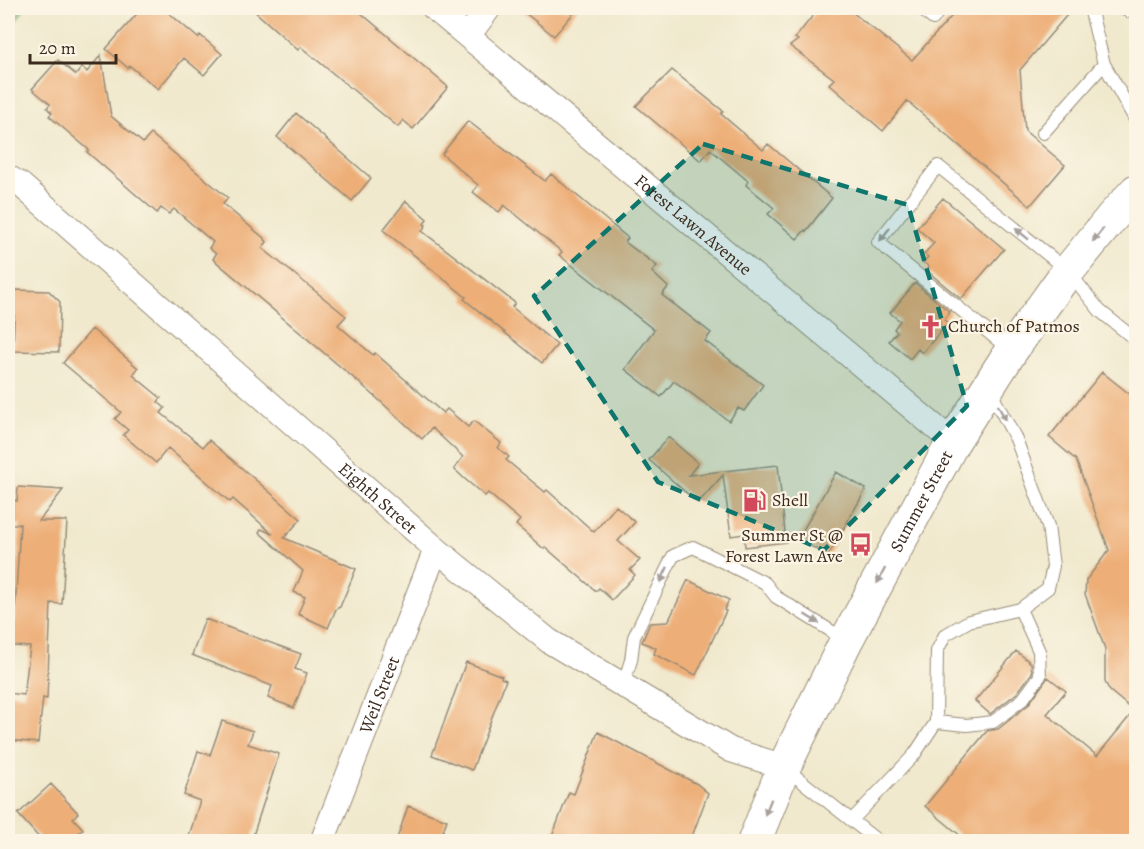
<svg xmlns="http://www.w3.org/2000/svg" width="1144" height="849" font-family="Alegreya,serif">
	<style>
		.green { fill: #97d990; stroke: #698257; stroke-width: 1.5 }
		.building { fill: #edae77 }
		.lines { fill: none; stroke-linecap: round; stroke-linejoin: round }
		.lane-casing { stroke: #968a76; stroke-width: 14 }
		.street-casing { stroke: #968a76; stroke-width: 26 }
		.secondary-casing { stroke: #968a76; stroke-width: 35 }
		.lane { stroke: #fff; stroke-width: 12 }
		.street { stroke: #fff; stroke-width: 24 }
		.secondary { stroke: #fff; stroke-width: 33 }
		.oneway { fill: #a79f9a }
		.marked { fill: #0f766e; fill-opacity: 0.2; stroke: #0f766e; stroke-width: 4.5; stroke-dasharray: 12 8; stroke-linejoin: round }
		.labels { text-anchor: middle; stroke-width: 4.5; stroke-linejoin: round; paint-order: stroke }
		.street-label { font-size: 18px; fill: #3b2a1e; stroke: #fcf5e5 }
		.poi-label { font-size: 18px; fill: #3b2a1e; stroke: #fcf5e5; text-anchor: start }
	</style>
	<rect width="100%" height="100%" fill="#fcf5e5"/>
	<filter id="ink" filterUnits="userSpaceOnUse"><feTurbulence type="fractalNoise" baseFrequency=".0167" numOctaves="2"/><feDisplacementMap in="SourceGraphic" scale="12" xChannelSelector="R" yChannelSelector="G"/><feConvolveMatrix kernelMatrix="1 2 1 2 8 2 1 2 1" color-interpolation-filters="sRGB"/></filter>
	<filter id="wash" filterUnits="userSpaceOnUse"><feTurbulence type="fractalNoise" baseFrequency=".008" numOctaves="4" result="noise"/><feDisplacementMap in="SourceGraphic" scale="24" xChannelSelector="R" yChannelSelector="G"/><feGaussianBlur stdDeviation="1.35" result="paint"/><feColorMatrix in="noise" values="0 0 0 0 0 0 0 0 0 0 0 0 0 0 0 0 0 1.4 0 .05"/><feComposite in="paint" operator="in"/></filter>
	<g filter="url(#wash)">
		<rect width="100%" height="100%" fill="#f0e9ce"/>
		<path class="green" d="M8,8h17l-17,23z"/>
		<g id="blocks">
			<path class="building" d="M142,8h21l35,30 2,-3 22,19 -18,21 -20,-17 -26,31 -28,-23 -2,2 -22,-19z
				M251,8h104l93,79 -35,42 -10,-9 -5,7 -97,-80 -3,3z
				M519,8h59l-24,28z
				M819,8h28l65,52 47,-52h114l-53,62 5,61 40,34 -35,41 -123,-105 -24,30 -54,-47 5,-5 -44,-33 8,-6 -3,-2z
				M101,55l10,61 32,27 8,-9 77,64 -5,6 41,34 3,4 -5,6 84,68 -8,9 35,30 2,-2 68,60 4,-4 21,18 6,-6 27,22 -3,5 11,9 -3,3 39,32 2,-2 47,42 22,-26 19,16 -17,19 22,19 -10,10 5,5 -23,25 -13,-12 -3,3 -51,-44 -1,2 -28,-24 4,-5 -32,-27 -3,3 -19,-16 -12,-11 9,-12 -31,-29 -10,11 -53,-48 -156,-132 3,-5 -7,-6 4,-6 -39,-33 -5,5 -8,-6 -4,5 -70,-61 2,-2 -40,-34 3,-3 -5,-5 3,-4 -18,-15 26,-29 18,15 6,-8 5,5z
				M672,70l51,41 -2,3 42,36 5,-6 64,54 -26,33 -1,-1 -8,9 -29,-25 6,-6 -28,-23 2,-4 -38,-32 -9,12 -65,-55z
				M296,113l75,65 -19,23 -75,-64z
				M468,121l77,60 6,-7 77,64 -3,4 32,24 -5,6 16,15 -6,8 49,38 -6,8 58,44 -19,26 -6,-3 -9,13 -55,-40 -13,16 -36,-28 29,-39 -95,-75 3,-3 -58,-47 -5,7 -26,-20 5,-7 -36,-31z
				M943,198l61,51 -43,50 -35,-29 3,-3 -6,-5 5,-5 -4,-3 10,-11 -17,-15z
				M406,201l21,18 -3,5 2,1 -4,6 93,72 -3,4 45,38 -15,18 -78,-64 2,-2 -83,-67z
				M915,283l35,29 -6,8 4,3 -26,30 -4,-4 -8,10 -21,-18 8,-9 -3,-3 6,-8 -10,-8z
				M15,290l34,1 11,11 -1,50 -46,-1z
				M92,329l46,39 -5,7 28,23 -3,4 7,6 -4,5 42,34 6,-7 92,79 -17,19 72,31 -16,38 -4,2 -8,19 -30,-14 7,-17 -11,-5 9,-21 -44,-39 2,-3 12,5 -40,-35 -3,3 -62,-54 -12,15 -33,-28 5,-5 -13,-11 6,-7 -58,-49z
				M1102,372l35,28v442h-169l-43,-36 62,-75 11,-2 30,-24 20,-28 18,14 -19,23 50,42 37,-45 -24,-20 -5,-9v-33l-20,-55 1,-14 23,-30 -33,-90 -27,-23z
				M668,437l30,26 -9,12 89,-10 8,77 -41,5 -1,-13 -13,2 -8,-61 -25,28 -49,-43z
				M836,472l30,17 -38,67 -30,-17z
				M18,487l45,3 -24,31h28l-5,83 -11,-1 -4,96 -4,-1 -5,45 -30,-3v-47l16,2 6,-48 -17,-1 7,-122h-9l2,-24 4,1z
				M688,580l41,20 -5,10 2,1 -30,64 -42,-21 2,-6 -14,-6 8,-19 18,-1z
				M205,619l96,35 -6,15 12,4 -13,35 -26,-10 4,-12 -80,-31z
				M1016,651l15,12 1,10 -15,20 -27,21 -15,-13z
				M466,662l36,14 -1,2 5,2 -34,90 -40,-15z
				M222,721l31,10 -5,13 31,10 -28,88h-64l13,-41 -16,-6 14,-44 12,4z
				M598,732l99,52 11,9 -18,49h-140l19,-50 5,2z
				M51,784l27,29 -5,5 10,11 -14,13h-26l-25,-28z
				M408,806l39,14 -8,22h-43z"/>
		</g>
	</g>
	<g filter="url(#ink)">
		<use href="#blocks" fill-opacity="0" stroke="#968a76" stroke-width="1.5"/>
		<g class="lines">
			<defs>
				<path id="lane" d="M920,8l13,11 8,-11
					M1090,8l14,56 32,57
					M1120,8l16,6
					M1043,133l61,-69
					M1010,350l-132,-108 60,-76 130,105 32,40 36,29
					M623,686l8,-26 3,-23 39,-81 20,-9 72,36 11,14 68,42
					M936,722l31,3 26,-3 30,-23 17,-23 -1,-25 -19,-42
					M785,768l94,74
					M852,820l62,-65 22,-33 1,-71 8,-16 24,-14 51,-12 28,-21 5,-22 -5,-40 -32,-87 -26,-48"/>
				<g id="street">
					<path id="s1" d="M434,8l519,434"/>
					<path d="M468,36l21,-28"/>
					<path id="s2" d="M8,177l13,8 415,364 113,92 182,109 53,17"/>
					<path id="s3" d="M322,842l114,-293"/>
				</g>
				<g id="secondary">
					<path id="s4" d="M754,842l30,-75 62,-126 107,-199 58,-91 57,-80 45,-55 23,-25"/>
				</g>
			</defs>
			<use href="#lane" class="lane-casing"/>
			<use href="#street" class="street-casing"/>
			<use href="#secondary" class="secondary-casing"/>
			<use href="#lane" class="lane"/>
			<use href="#street" class="street"/>
			<use href="#secondary" class="secondary"/>
		</g>
		<defs><path id="oneway-solid" d="M-6-.8H1V-3.2L6.5 0L1 3.2V.8H-6Z" transform="scale(1.5)"/></defs>
		<g class="oneway">
			<use href="#oneway-solid" transform="translate(885 234) rotate(128)"/>
			<use href="#oneway-solid" transform="translate(1022 234) rotate(-141)"/>
			<use href="#oneway-solid" transform="translate(1098 235) rotate(129)"/>
			<use href="#oneway-solid" transform="translate(1002 413) rotate(62)"/>
			<use href="#oneway-solid" transform="translate(664 575) rotate(115)"/>
			<use href="#oneway-solid" transform="translate(881 576) rotate(118)"/>
			<use href="#oneway-solid" transform="translate(812 619) rotate(32)"/>
			<use href="#oneway-solid" transform="translate(768 807) rotate(112)"/>
		</g>
	</g>
	<path class="marked" d="M703,144l205,61 59,201 -143,144 -166,-68 -124,-186z"/>
	<defs>
		<symbol id="church-bare" viewBox="-9 -9 18 18"><path d="M-1.2-6h2.4v3.5h3.3v2.4h-3.3V6h-2.4V-.1h-3.3v-2.4h3.3Z" fill="#d1495b" stroke="#fcf5e5" stroke-width="2.5" paint-order="stroke"/></symbol>
		<symbol id="fuel-bare" viewBox="-9 -9 18 18"><path d="M-5.5-6h7V0h2V4h1.3V-2.5L3-4.5l.8-.8L6-3V5H2.5V1h-1V6h-7ZM-4.2-4.7v3.2H.2V-4.7Z" fill="#d1495b" stroke="#fcf5e5" stroke-width="2.5" paint-order="stroke"/></symbol>
		<symbol id="bus-bare" viewBox="-9 -9 18 18"><path d="M-5-6H5V4H4V6H2V4H-2V6H-4V4H-5ZM-3.5-4V0h7V-4ZM-3.5 1.2v1.5H-2V1.2ZM2 1.2v1.5H3.5V1.2Z" fill="#d1495b" stroke="#fcf5e5" stroke-width="2.5" paint-order="stroke"/></symbol>
	</defs>
	<g fill-rule="evenodd">
		<use href="#church-bare" x="914" y="310" width="33" height="33"/>
		<use href="#fuel-bare" x="738" y="484" width="33" height="33"/>
		<use href="#bus-bare" x="844" y="528" width="33" height="33"/>
	</g>
	<g class="labels">
		<g class="street-label">
			<text dy="6" stroke="none"><textPath href="#s1" startOffset="338">Forest Lawn Avenue</textPath></text>
			<text dy="6" stroke="none"><textPath href="#s2" startOffset="490">Eighth Street</textPath></text>
			<text dy="6" stroke="none"><textPath href="#s4" startOffset="380">Summer Street</textPath></text>
			<text dy="6" stroke="none"><textPath href="#s3" startOffset="158">Weil Street</textPath></text>
		</g>
		<g class="poi-label">
			<text x="948" y="332">Church of Patmos</text>
			<text x="772" y="506">Shell</text>
			<text x="843" y="541" text-anchor="end">Summer St @<tspan x="843" dy="21">Forest Lawn Ave</tspan></text>
		</g>
	</g>
	<rect width="1144" height="849" fill="none" stroke="#fcf5e5" stroke-width="30"/>
	<path d="M30 54v9h86v-9" fill="none" stroke="#3b2a1e" stroke-width="3"/>
	<text x="39" y="54" font-size="18" fill="#3b2a1e" stroke="#fcf5e5" stroke-width="4.5" paint-order="stroke">20 m</text>
</svg>
